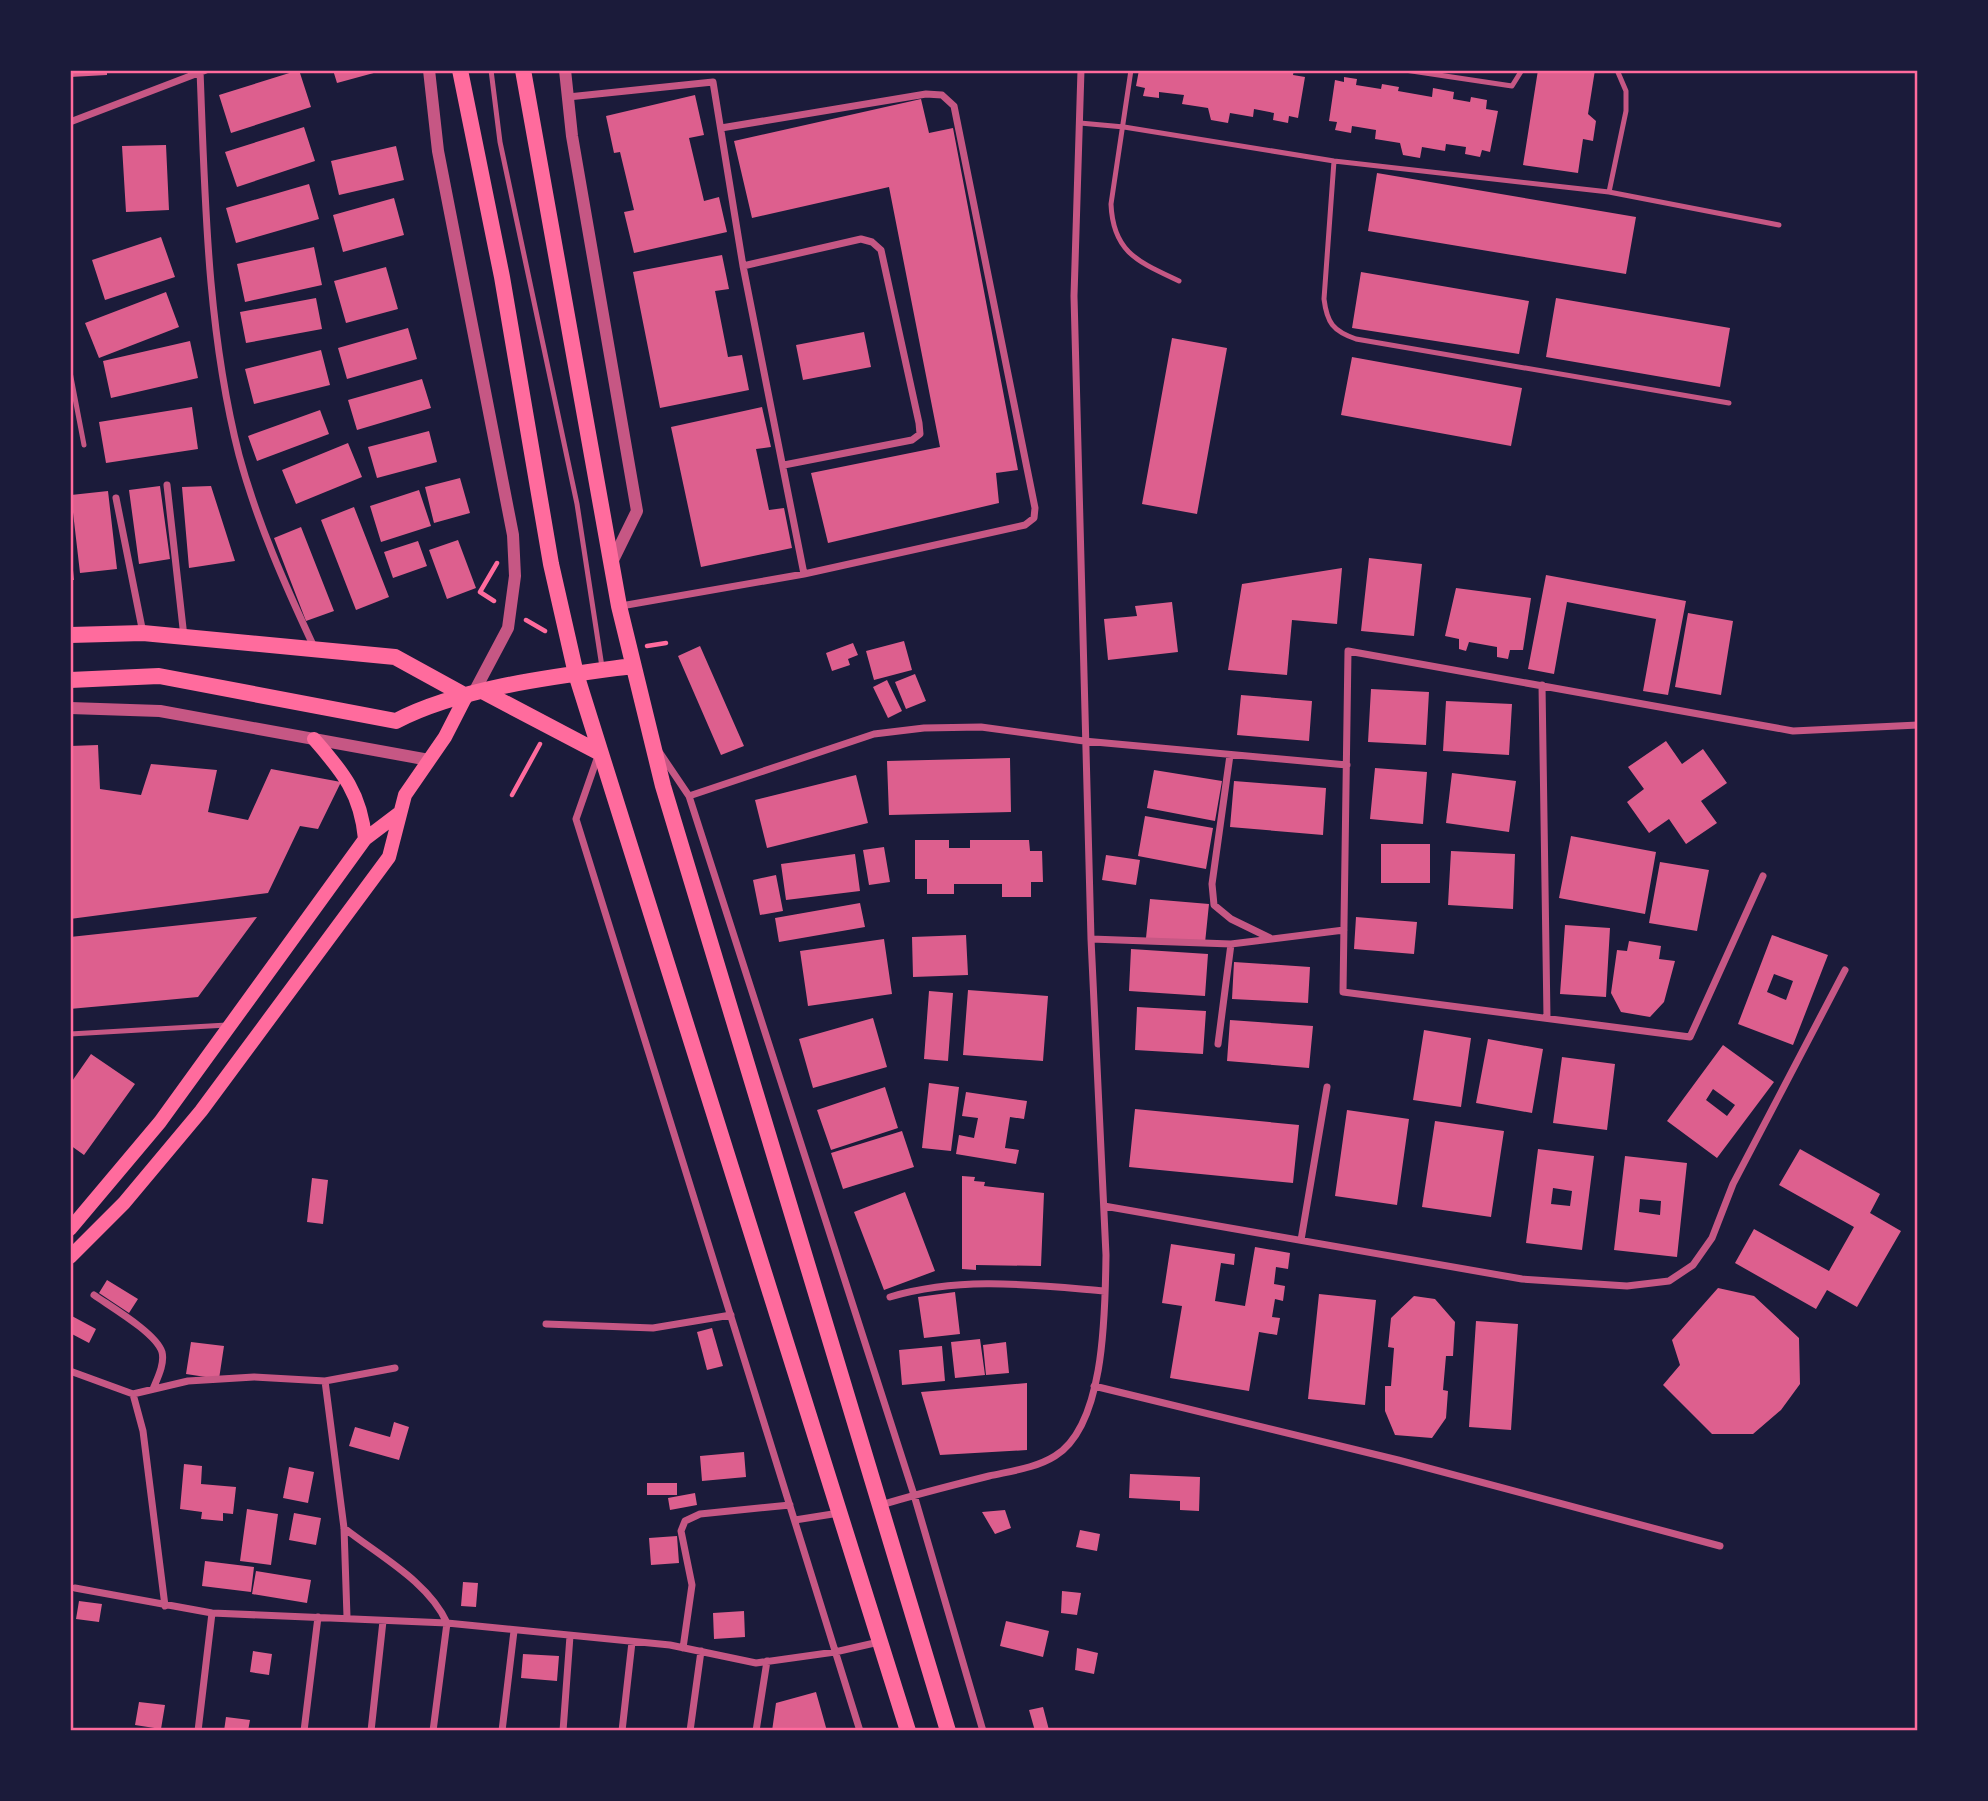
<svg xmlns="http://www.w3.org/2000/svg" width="1988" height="1801" font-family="'Sofia Sans Condensed',sans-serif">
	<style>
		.building { fill: #dd5f8e; fill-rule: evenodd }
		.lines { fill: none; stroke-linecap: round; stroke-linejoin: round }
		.path { stroke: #ff6b9d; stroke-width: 4.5 }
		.service { stroke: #c65784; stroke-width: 5 }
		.minor { stroke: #c65784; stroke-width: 7 }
		.tertiary { stroke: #c65784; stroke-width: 12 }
		.secondary { stroke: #ff6b9d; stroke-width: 14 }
		.primary { stroke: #ff6b9d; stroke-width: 16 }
		.neatline { fill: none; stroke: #ff6b9d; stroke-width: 2.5 }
	</style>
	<rect width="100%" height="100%" fill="#1b1b3a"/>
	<path class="building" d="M70,70h37v5l-37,2z
		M299,70l12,37 -80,26 -12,-38z
		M333,70h48v1l-44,12z
		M1139,70h155l-1,5 12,2 -7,41 -9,-2 -1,7 -15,-3 1,-7 -20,-4 -1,8 -23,-4 -2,10 -17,-3 -3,-12 -26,-4 2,-9 -25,-3v6l-16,-2 2,-8 -9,-2z
		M1538,70h57l-7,44 8,7 -3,20 -10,-2 -5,34 -55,-8z
		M1344,77l13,2 -1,6 25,4 1,-5 17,3 -1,4 34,6 1,-9 21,4 -1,7 17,3 1,-5 16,3 -1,9 12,2 -8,41 -8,-2 -2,7 -15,-3 1,-7 -20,-3 -1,7 -23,-4 -2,11 -17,-3 -3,-12 -25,-4 1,-9 -24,-4 -1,7 -16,-3 2,-8 -8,-1 6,-41 9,2z
		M695,95l9,40 -15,3 15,63 15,-4 8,35 -93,21 -10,-41 10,-2 -14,-58 -6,1 -8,-37z
		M921,99l8,34 24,-5 65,342 -22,3 3,30 -171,40 -17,-70 129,-26 -51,-260 -137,31 -18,-77z
		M304,127l11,34 -78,26 -12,-35z
		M166,145l3,65 -43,2 -4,-66z
		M396,146l8,34 -65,15 -8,-34z
		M1377,173l259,44 -10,57 -258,-43z
		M309,184l10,35 -83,24 -10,-35z
		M394,198l10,37 -61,17 -10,-37z
		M161,237l14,40 -70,23 -13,-40z
		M314,247l8,38 -77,17 -8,-38z
		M722,255l7,34 -14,2 13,66 14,-2 7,35 -89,18 -27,-136z
		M386,267l12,42 -52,14 -12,-42z
		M1361,272l168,29 -10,53 -167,-26z
		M166,292l13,35 -80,31 -14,-35z
		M316,298l6,31 -76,14 -6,-31z
		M1556,298l174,30 -10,59 -174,-30z
		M408,328l9,31 -70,20 -9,-31z
		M864,332l7,35 -68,13 -7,-35z
		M1172,338l55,10 -30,166 -55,-10z
		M190,341l8,37 -87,20 -8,-37z
		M321,350l9,35 -76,19 -9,-35z
		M1352,357l170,31 -11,58 -170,-31z
		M422,379l9,29 -74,22 -9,-30z
		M192,407l6,42 -92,14 -7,-41z
		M762,407l9,40 -15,2 13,61 15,-2 8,40 -91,19 -30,-140z
		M320,410l9,24 -72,27 -9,-25z
		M429,431l8,31 -60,16 -9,-31z
		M348,443l14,34 -66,27 -14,-34z
		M460,478l10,35 -36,10 -9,-36z
		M160,486l10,73 -31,5 -10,-74z
		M211,486l24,75 -46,7 -7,-81z
		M419,490l12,36 -50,16 -11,-36z
		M108,491l9,78 -37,4 -9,-78z
		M354,507l35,90 -33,13 -35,-90z
		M301,527l33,84 -28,10 -32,-83z
		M458,540l18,48 -29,11 -18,-49z
		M418,541l9,25 -34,12 -9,-26z
		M1369,558l53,6 -8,72 -53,-5z
		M70,560h2l2,20h-4z
		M1342,568l-5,56 -45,-4 -5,55 -59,-5 14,-86z
		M1546,575l140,26 -18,94 -25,-4 13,-72 -89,-17 -13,72 -26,-5z
		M1456,588l75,10 -8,52h-13l-2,9 -11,-2v-10l-28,-5 -3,9 -7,-2v-10l-14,-3z
		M1172,602l6,50 -70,8 -4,-41 33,-3 -2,-10z
		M1688,613l45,8 -12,74 -46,-8z
		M904,641l8,29 -38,10 -8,-29z
		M853,643l5,12 -10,4 2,6 -18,6 -6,-18z
		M700,646l44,100 -23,9 -43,-99z
		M915,674l11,27 -20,8 -11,-27z
		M887,680l15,31 -14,7 -15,-31z
		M1371,689l58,3 -3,53 -58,-3z
		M1241,695l71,6 -3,40 -72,-6z
		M1446,701l66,3 -3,51 -66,-4z
		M1666,741l16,23 21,-15 24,34 -26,18 16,22 -31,21 -17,-25 -20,14 -22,-31 17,-13 -16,-22z
		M98,745l2,44 41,6 10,-31 66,6 -9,42 40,8 23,-51 70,13 -23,47 -18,-3 -32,67 -198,26v-173z
		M1010,758l1,54 -122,3 -2,-54z
		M1375,768l52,4 -4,52 -53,-5z
		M1154,770l68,11 -7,40 -68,-13z
		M1452,773l64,8 -7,51 -63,-9z
		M856,775l12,48 -101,25 -12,-48z
		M1234,781l92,7 -3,47 -93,-8z
		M1145,816l68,12 -7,41 -68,-13z
		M1571,836l85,16 -11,62 -86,-16z
		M915,840h34v8h21v-8h59l1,11h12l1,31h-12v15h-29v-13h-48v10h-27v-15h-12z
		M1381,844h49v39h-49z
		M884,847l6,35 -21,3 -6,-35z
		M1451,851l64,3 -2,55 -65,-4z
		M855,854l5,37 -74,9 -5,-36z
		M1106,855l34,5 -4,25 -34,-5z
		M1660,862l49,8 -12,61 -48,-8z
		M776,875l7,36 -23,4 -7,-35z
		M1150,899l59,5 -4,39 -59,-5z
		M860,903l5,24 -86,15 -4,-24z
		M257,917l-59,80 -128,12v-72z
		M1356,917l61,5 -3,32 -60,-5z
		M1565,925l45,3 -4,69 -46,-3z
		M966,935l2,40 -55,2 -1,-40z
		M1772,935l56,20 -35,90 -55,-21zM1774,974l19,7 -7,19 -19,-8z
		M884,939l8,55 -84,12 -8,-55z
		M1629,941l32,5 -2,13 16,2 -11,41 -14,15 -29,-5 -10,-19 6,-43 10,1z
		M1131,949l77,5 -3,42 -76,-5z
		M1234,962l76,5 -2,36 -76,-4z
		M968,990l80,6 -5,65 -80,-6z
		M929,991l24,2 -5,68 -24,-2z
		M1137,1007l69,4 -3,43 -68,-4z
		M873,1018l14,49 -74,21 -14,-49z
		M1230,1020l83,6 -4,42 -82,-7z
		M1424,1030l47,8 -10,69 -48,-7z
		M1488,1039l55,10 -11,64 -56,-10z
		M1723,1045l51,37 -57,76 -50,-37zM1713,1089l22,16 -8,11 -21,-16z
		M91,1054l44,30 -51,71 -14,-10v-61z
		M1562,1057l53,7 -8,66 -54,-7z
		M929,1083l30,4 -8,64 -29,-3z
		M885,1087l13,41 -67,22 -14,-40z
		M966,1092l61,9 -3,18 -14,-2 -5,31 14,2 -3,14 -60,-10 3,-19 15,3 4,-20 -16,-2z
		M1135,1109l164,16 -6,58 -164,-16z
		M1347,1110l62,9 -12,86 -62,-9z
		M1435,1121l69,10 -13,86 -69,-10z
		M902,1131l12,36 -71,22 -12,-36z
		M1538,1149l56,7 -12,94 -56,-7zM1553,1188l19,3 -2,15 -19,-2z
		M1800,1149l80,45 -10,19 31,18 -44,76 -30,-17 -11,19 -81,-46 19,-34 75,42 25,-44 -75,-42z
		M1625,1156l62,7 -10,94 -63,-7zM1640,1199l21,2 -1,14 -21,-3z
		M962,1176l13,1 -1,4 11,1 -1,4 60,7 -3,73 -65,-1v5l-14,-1z
		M312,1178l16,2 -5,44 -16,-2z
		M905,1192l30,79 -51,19 -30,-78z
		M1171,1244l64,10 -1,11 -13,-2 -6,38 30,5 10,-59 35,6 -2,16 -12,-2 -2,17 11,2 -2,15 -8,-2 -3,18 8,1 -3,17 -18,-3 -10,59 -79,-13 12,-72 -20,-3z
		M107,1280l31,19 -9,14 -30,-20z
		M1718,1288l36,8 45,42 1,46 -19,26 -28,24h-41l-49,-49 17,-20 -8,-25z
		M955,1292l5,42 -36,4 -6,-41z
		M1319,1294l57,6 -11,105 -57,-6z
		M1414,1296l21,3 20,23 -2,34h-7l-3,34 5,1 -2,27 -14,20 -37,-3 -10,-24v-25h6l3,-38 -6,-1 3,-29z
		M70,1315l26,14 -7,14 -19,-10z
		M1476,1321l42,3 -7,106 -42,-3z
		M712,1328l11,38 -16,4 -10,-38z
		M980,1339l5,36 -30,3 -4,-36z
		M191,1342l33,4 -5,33 -33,-5z
		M1006,1342l3,31 -23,2 -3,-30z
		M942,1346l3,35 -43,4 -3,-35z
		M1027,1383v67l-87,5 -19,-63z
		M394,1422l15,5 -10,33 -50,-14 6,-19 35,10z
		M744,1452l2,25 -44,4 -2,-25z
		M184,1464l18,2 -1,18 35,3 -3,27 -10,-1v8l-22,-2 1,-7 -22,-3z
		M289,1467l25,5 -6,31 -25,-5z
		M1130,1474l70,3 -1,34 -19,-1v-9l-51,-3z
		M647,1483h30v12h-30z
		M695,1493l2,12 -27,5 -2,-12z
		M247,1509l31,5 -7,51 -31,-4z
		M1005,1510l6,18 -16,6 -13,-22z
		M294,1513l27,5 -5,27 -27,-5z
		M1080,1530l20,4 -3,17 -21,-4z
		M677,1536l2,27 -28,2 -2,-27z
		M205,1561l49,6 -3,25 -49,-6z
		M256,1571l55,9 -4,23 -55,-9z
		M463,1582l15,1 -2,24 -15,-1z
		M1062,1591l19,2 -4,22 -16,-2z
		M79,1601l23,3 -3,18 -23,-3z
		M744,1611l1,26 -31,2 -1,-26z
		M1006,1621l43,10 -6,26 -43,-11z
		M1077,1648l21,5 -4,21 -19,-4z
		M253,1651l19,3 -3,21 -19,-3z
		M523,1654l36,2 -2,25 -36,-3z
		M816,1692l11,39h-55l4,-28z
		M139,1702l26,3 -4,24 -26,-4z
		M1043,1707l6,23 -14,1 -6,-21z
		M226,1717l24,3 -2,11h-24z"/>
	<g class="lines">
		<path class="path" d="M494,601l-14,-9 17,-29
			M526,620l19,11
			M647,646l19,-3
			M512,795l28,-51"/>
		<path class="service" d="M491,70l9,72 77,362 25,163
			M1131,70l-20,134c2,49 28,58 68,77
			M1405,70l107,16 10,-16
			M1080,123l44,4 210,34 275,31 170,33
			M1334,161l-10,138c3,24 9,32 32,40l373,64
			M1609,192l17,-81v-20l-9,-21
			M70,372l14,73
			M70,1034l157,-9"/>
		<path class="minor" d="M200,70c5,128 7,260 39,385 18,67 46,130 75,192
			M568,97l145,-15 30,184 61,308
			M70,122l136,-52
			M743,266l118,-27 11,3 9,8 38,173 1,11 -8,6 -128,25
			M167,485l17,152
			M116,498l27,135
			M621,606l183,-32 221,-49 9,-7 1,-10 -81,-402 -12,-11 -16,-1 -205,34
			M1542,685l5,333
			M660,753l29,43 225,699 69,236
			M1230,755l-18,129 2,21 17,14 39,19
			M598,756l-22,63 284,912
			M689,796l185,-62 50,-6 57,-1 103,14 263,24
			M1763,876l-73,161 -347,-45 5,-341 445,80 125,-6
			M1091,939l140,5 113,-14
			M1218,1044l13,-100
			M1104,1206l418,73 105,7 42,-5 24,-16 19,-27 21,-54 112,-214
			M1301,1240l26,-153
			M94,1295c17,12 62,38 68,57 3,12 -5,27 -9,37
			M890,1297c72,-21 142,-12 215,-6
			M546,1324l107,4 78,-13
			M70,1371l63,23 55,-13 66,-4 71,4 19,147 3,89
			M325,1381l70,-13
			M1094,1386l304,74 322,86
			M133,1394l10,37 22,175
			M881,1505c36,-11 72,-20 108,-29 22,-5 47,-8 66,-20 51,-31 50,-148 51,-201l-15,-316 -17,-643 7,-226
			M795,1520l44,-7
			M344,1528c34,27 85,54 103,95l-14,108
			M75,1588l137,25 235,10 223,22 86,18 79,-11 44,-10
			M683,1648l9,-63 -11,-54 4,-10 15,-7 90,-9
			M198,1731l14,-118
			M304,1731l14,-114
			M371,1731l12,-110
			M502,1731l12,-100
			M563,1731l7,-95
			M622,1731l10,-89
			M690,1731l11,-80
			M756,1731l11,-70"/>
		<path class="tertiary" d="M429,70l9,81 75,384 2,41 -7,52 -35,66
			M565,70l7,66 65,375 -24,49
			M70,708l90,3 269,49"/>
		<path class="secondary" d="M314,739c29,33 47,55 51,100
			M70,1229l90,-107 205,-283 33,-25
			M70,1257l54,-54 77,-92 188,-254 16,-62 40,-58 21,-41"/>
		<path class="primary" d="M460,70l42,207 49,287 25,110 332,1057
			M523,70l96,536 44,180 285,945
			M70,635l73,-2 252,24 71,39
			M70,680l89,-4 237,45c65,-34 162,-45 236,-55
			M484,692l116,61"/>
	</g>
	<rect width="1988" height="1801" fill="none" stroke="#1b1b3a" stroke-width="144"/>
	<rect x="72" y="72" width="1844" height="1657" class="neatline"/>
</svg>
